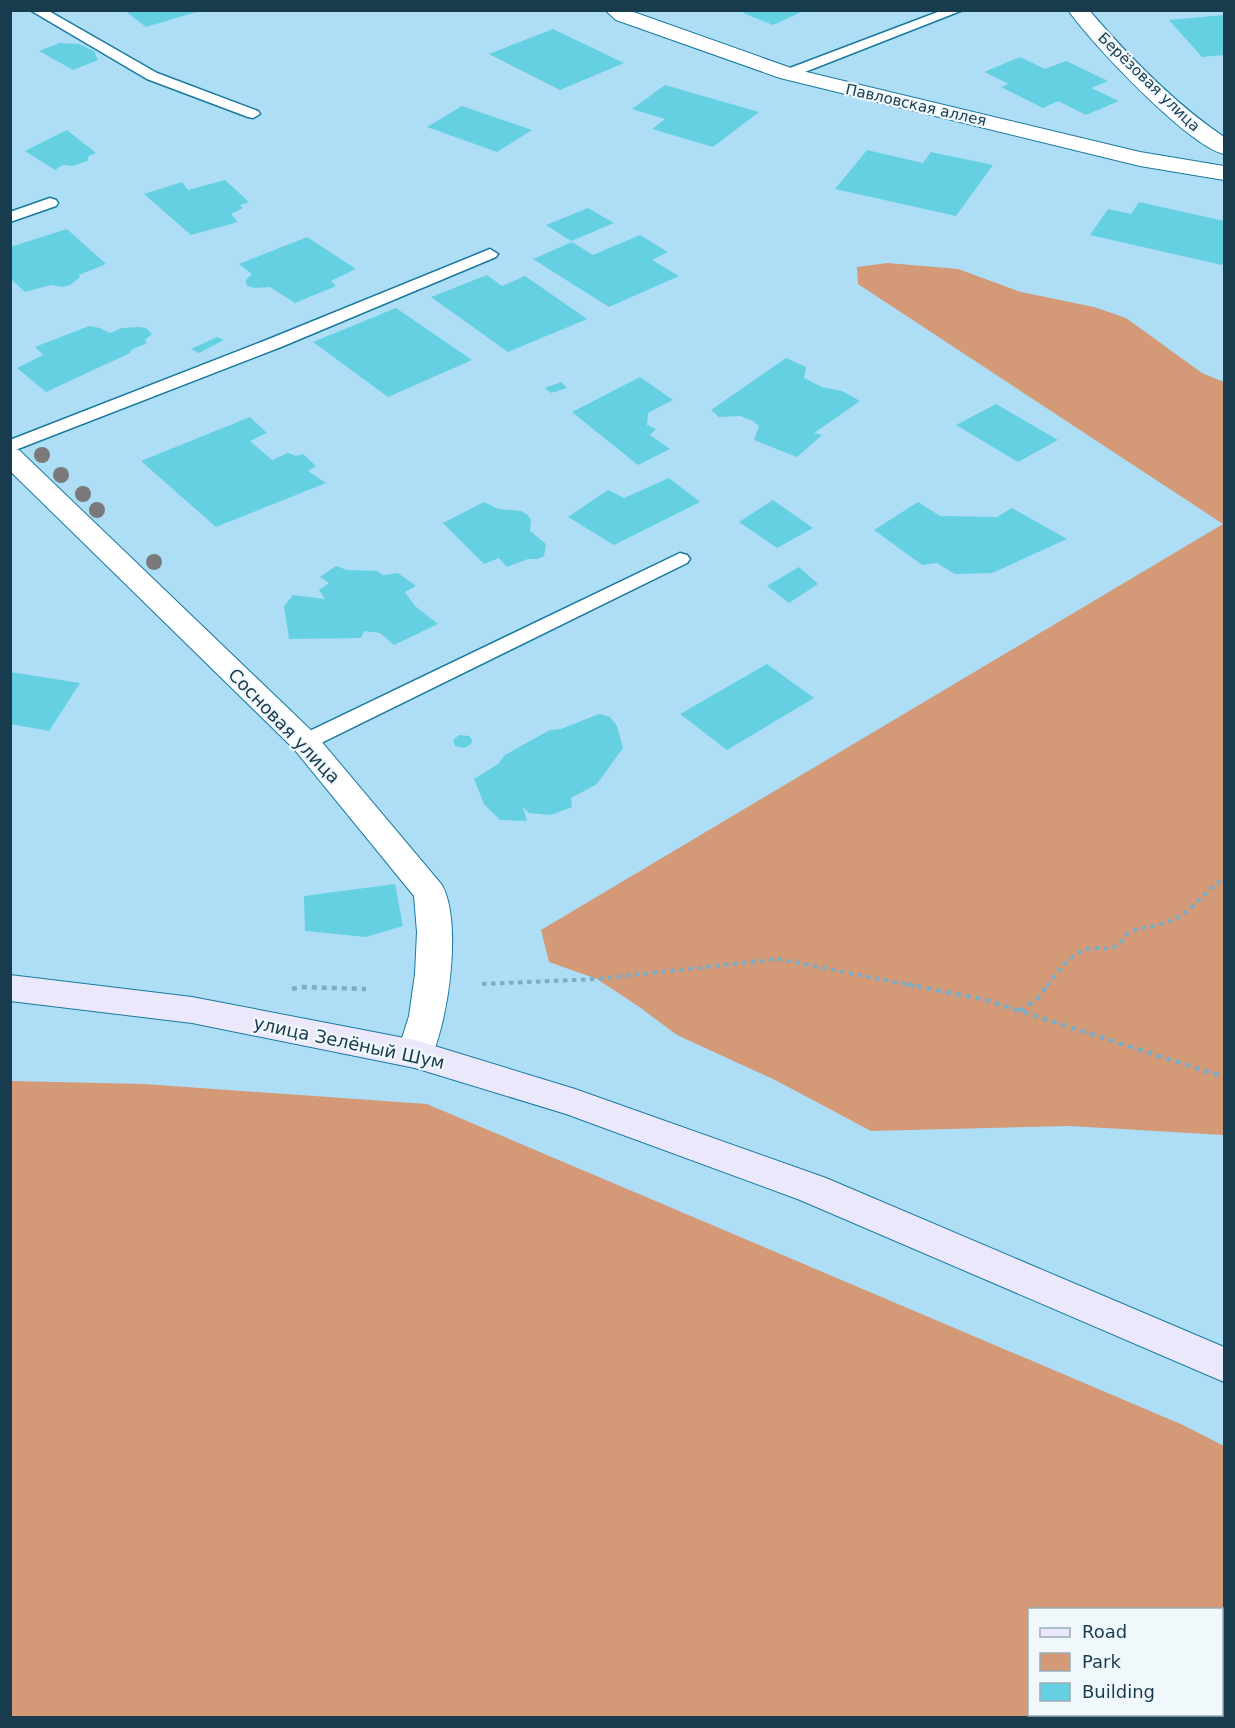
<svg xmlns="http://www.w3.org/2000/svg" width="1235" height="1728" font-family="'DejaVu Sans',sans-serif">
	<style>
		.green { fill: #d49977; fill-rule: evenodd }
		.building { fill: #65d0e2 }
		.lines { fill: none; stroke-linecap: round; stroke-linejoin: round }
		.lane-casing { stroke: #18799f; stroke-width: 3 }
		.street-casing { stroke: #18799f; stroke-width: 2 }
		.secondary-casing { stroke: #18799f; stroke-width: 2 }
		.path-far1 { stroke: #7facc2; stroke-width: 4; stroke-dasharray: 4.5 4.5; stroke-linecap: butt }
		.path { stroke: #7facc2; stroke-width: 4.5; stroke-dasharray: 5 5; stroke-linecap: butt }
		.lane { fill: #fff; fill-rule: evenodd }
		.street { fill: #fff; fill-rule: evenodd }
		.secondary { fill: #ebe8fc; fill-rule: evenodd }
		.tree { fill: #797a79 }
		.labels { text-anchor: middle; stroke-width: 4.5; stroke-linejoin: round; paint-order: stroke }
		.far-street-label { font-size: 15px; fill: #183c4d; stroke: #f0f8fc }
		.street-label { font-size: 18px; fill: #183c4d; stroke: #f0f8fc }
	</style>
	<rect width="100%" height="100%" fill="#addef6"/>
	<path class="green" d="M888,263l70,6 63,23 73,15 32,11 76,55 22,9v753l-154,-9 -199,5 -96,-51 -98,-45 -39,-29 -41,-27 -48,-17 -8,-32 682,-406 -365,-240 -1,-17z
		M11,1081l133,3 283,20 756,321 41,21v271h-1213zM1030,1610h192v104h-192z"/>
	<path class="building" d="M124,10h76v1l-54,16z
		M748,10h58l-33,15 -30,-12z
		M1223,15l1,40 -22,2 -33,-37z
		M553,29l71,34 -64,27 -71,-36z
		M59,43l20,1 15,7 4,9 -25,10 -34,-19z
		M1020,57l25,12 21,-8 42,20 -17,7 28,13 -33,14 -28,-14 -15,7 -42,-21 8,-3 -25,-12z
		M665,85l94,27 -46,35 -61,-18 13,-10 -33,-10z
		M462,106l70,24 -35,22 -70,-25z
		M67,130l29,23 -7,3 -2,5 -14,5 -10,-1 -8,5 -30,-19z
		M867,150l56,13 8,-11 62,13 -37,51 -121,-27z
		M225,180l24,22 -9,3 3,3 -12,6 7,8 -47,13 -47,-41 38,-12 6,8z
		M1139,202l85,19v40l-2,4 -132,-30 18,-26 23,5z
		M588,208l26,15 -43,18 -25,-16z
		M67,229l39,35 -27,11 1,2 -10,8 -7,2 -12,-2 -26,7 -15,-14v-31z
		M640,235l28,17 -16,8 27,16 -70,31 -76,-48 39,-17 21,13z
		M307,237l49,32 -25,12 5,5 -41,17 -25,-16 -15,1 -8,-2 -1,-6 6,-6 -13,-10z
		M487,275l15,11 23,-10 62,43 -79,33 -77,-55z
		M396,308l76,52 -84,37 -75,-55z
		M89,326l11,2 10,5 12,-5 17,-1 7,1 6,6 -7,6 2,3 -16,7 -1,3 -84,39 -29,-24 26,-13 -8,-8z
		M217,337l7,3 -25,13 -8,-4z
		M786,358l20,9 -2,11 18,9 20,4 18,10 -46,32 8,2 -25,22 -43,-17 5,-14 -6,-5 -13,-5 -21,1 -8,-7z
		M640,377l33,23 -25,13 -1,12 9,4 -6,6 20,14 -32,16 -66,-53z
		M561,382l6,6 -16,5 -6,-5z
		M996,404l62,36 -40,22 -62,-37z
		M250,417l17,16 -17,8 22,19 16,-7 8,3 7,-2 13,12 -8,5 18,12 -110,44 -75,-66z
		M669,478l31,24 -86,43 -46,-28 40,-27 16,8z
		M773,500l40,28 -36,20 -38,-26z
		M484,502l14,7 23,2 7,4 3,5 -1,11 16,13 -2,12 -6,3h-10l-21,8 -8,-9 -15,6 -41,-41z
		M918,502l22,14 57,1 15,-9 55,31 -75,34 -37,1 -18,-11 -15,2 -48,-35z
		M336,566l11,4 30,1 6,4 15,-2 18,13 -11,6 10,14 23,18 -44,21 -14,-12 -16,-2 -3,7 -72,1 -5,-33 9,-11 32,4 -6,-9 10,-7 -9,-6z
		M799,567l19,17 -29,19 -22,-17z
		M767,664l47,34 -87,52 -47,-36z
		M10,672l70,11 -31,48 -39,-7z
		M599,714l11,3 7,9 6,22 -26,36 -26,14 1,9 -21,8 -22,-2 -6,-6 4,14 -27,-1 -16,-16 -10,-25 24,-15 7,-9 45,-25 11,-1z
		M459,735l10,1 3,4 -1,4 -7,4 -9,-2 -2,-6z
		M395,884l8,42 -37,11 -61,-6 -1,-35z"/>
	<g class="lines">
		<defs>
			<path id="lane" d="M30,10h17l110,63 101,38 2,3 -7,4 -5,-1 -101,-38z
				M943,10h20l-171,67h-10l-2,-3 2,-3z
				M50,198l6,2 2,3 -2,3 -46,16v-10z
				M490,249l8,5 -2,3 -215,90 -271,105v-12l259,-101z
				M680,553l7,2 3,4 -3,4 -374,184 -8,2 -8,-2 -3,-5 3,-5z"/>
			<path id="street" d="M605,10h23l166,59 346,83 84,14v14l-84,-14 -360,-88 -164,-58z
				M1068,10h21c41,48 84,92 135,127v17c-36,-8 -133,-111 -156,-144z
				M10,448l9,2 297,285 126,150c21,37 6,142 -14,179l-13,4 -13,-4 -5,-10 12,-38 6,-42 2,-42 -3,-36 -120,-147 -284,-278z"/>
			<path id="secondary" d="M10,975l182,22 223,43 160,49 251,89 398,169v35l-424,-182 -234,-86 -151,-46 -223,-45 -182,-22z"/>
		</defs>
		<use href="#lane" class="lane-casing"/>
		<use href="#street" class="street-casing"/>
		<use href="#secondary" class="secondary-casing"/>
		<path class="path-far1" d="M482,984l115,-5 181,-20 137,27
			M1047,986c9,-12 24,-33 40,-37 9,-2 18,1 27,-2 8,-2 9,-12 16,-15 14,-6 31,-6 44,-13 19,-8 31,-29 50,-40"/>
		<path class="path" d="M907,984l79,16 238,77
			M292,989l9,-2 65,2
			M1020,1011l18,-13 10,-14"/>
		<use href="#lane" class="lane"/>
		<use href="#street" class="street"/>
		<use href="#secondary" class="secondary"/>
	</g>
	<g class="tree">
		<circle cx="42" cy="455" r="8"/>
		<circle cx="61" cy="475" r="8"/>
		<circle cx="83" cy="494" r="8"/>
		<circle cx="97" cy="510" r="8"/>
		<circle cx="154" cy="562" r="8"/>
	</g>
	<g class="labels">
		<g class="far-street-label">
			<text transform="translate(1149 82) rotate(44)" y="5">Берёзовая улица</text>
			<text transform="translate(916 105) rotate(13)" y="5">Павловская аллея</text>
		</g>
		<g class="street-label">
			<text transform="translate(284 726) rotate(46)" y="6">Сосновая улица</text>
			<text transform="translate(349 1043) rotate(12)" y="6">улица Зелёный Шум</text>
		</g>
	</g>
	<rect width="1235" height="1728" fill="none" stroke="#183c4d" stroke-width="24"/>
	<rect x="1028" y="1608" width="195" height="108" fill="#f0f8fc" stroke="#9aadb6" stroke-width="1.5"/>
	<rect x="1040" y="1628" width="30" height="9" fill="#ebe8fc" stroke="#9aadb6" stroke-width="1.5"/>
	<text x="1082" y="1638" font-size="18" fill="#183c4d">Road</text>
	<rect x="1040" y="1653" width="30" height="18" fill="#d49977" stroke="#9aadb6" stroke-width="1.5"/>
	<text x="1082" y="1668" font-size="18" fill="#183c4d">Park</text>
	<rect x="1040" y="1683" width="30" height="18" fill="#65d0e2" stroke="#9aadb6" stroke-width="1.5"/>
	<text x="1082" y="1698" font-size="18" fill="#183c4d">Building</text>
</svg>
